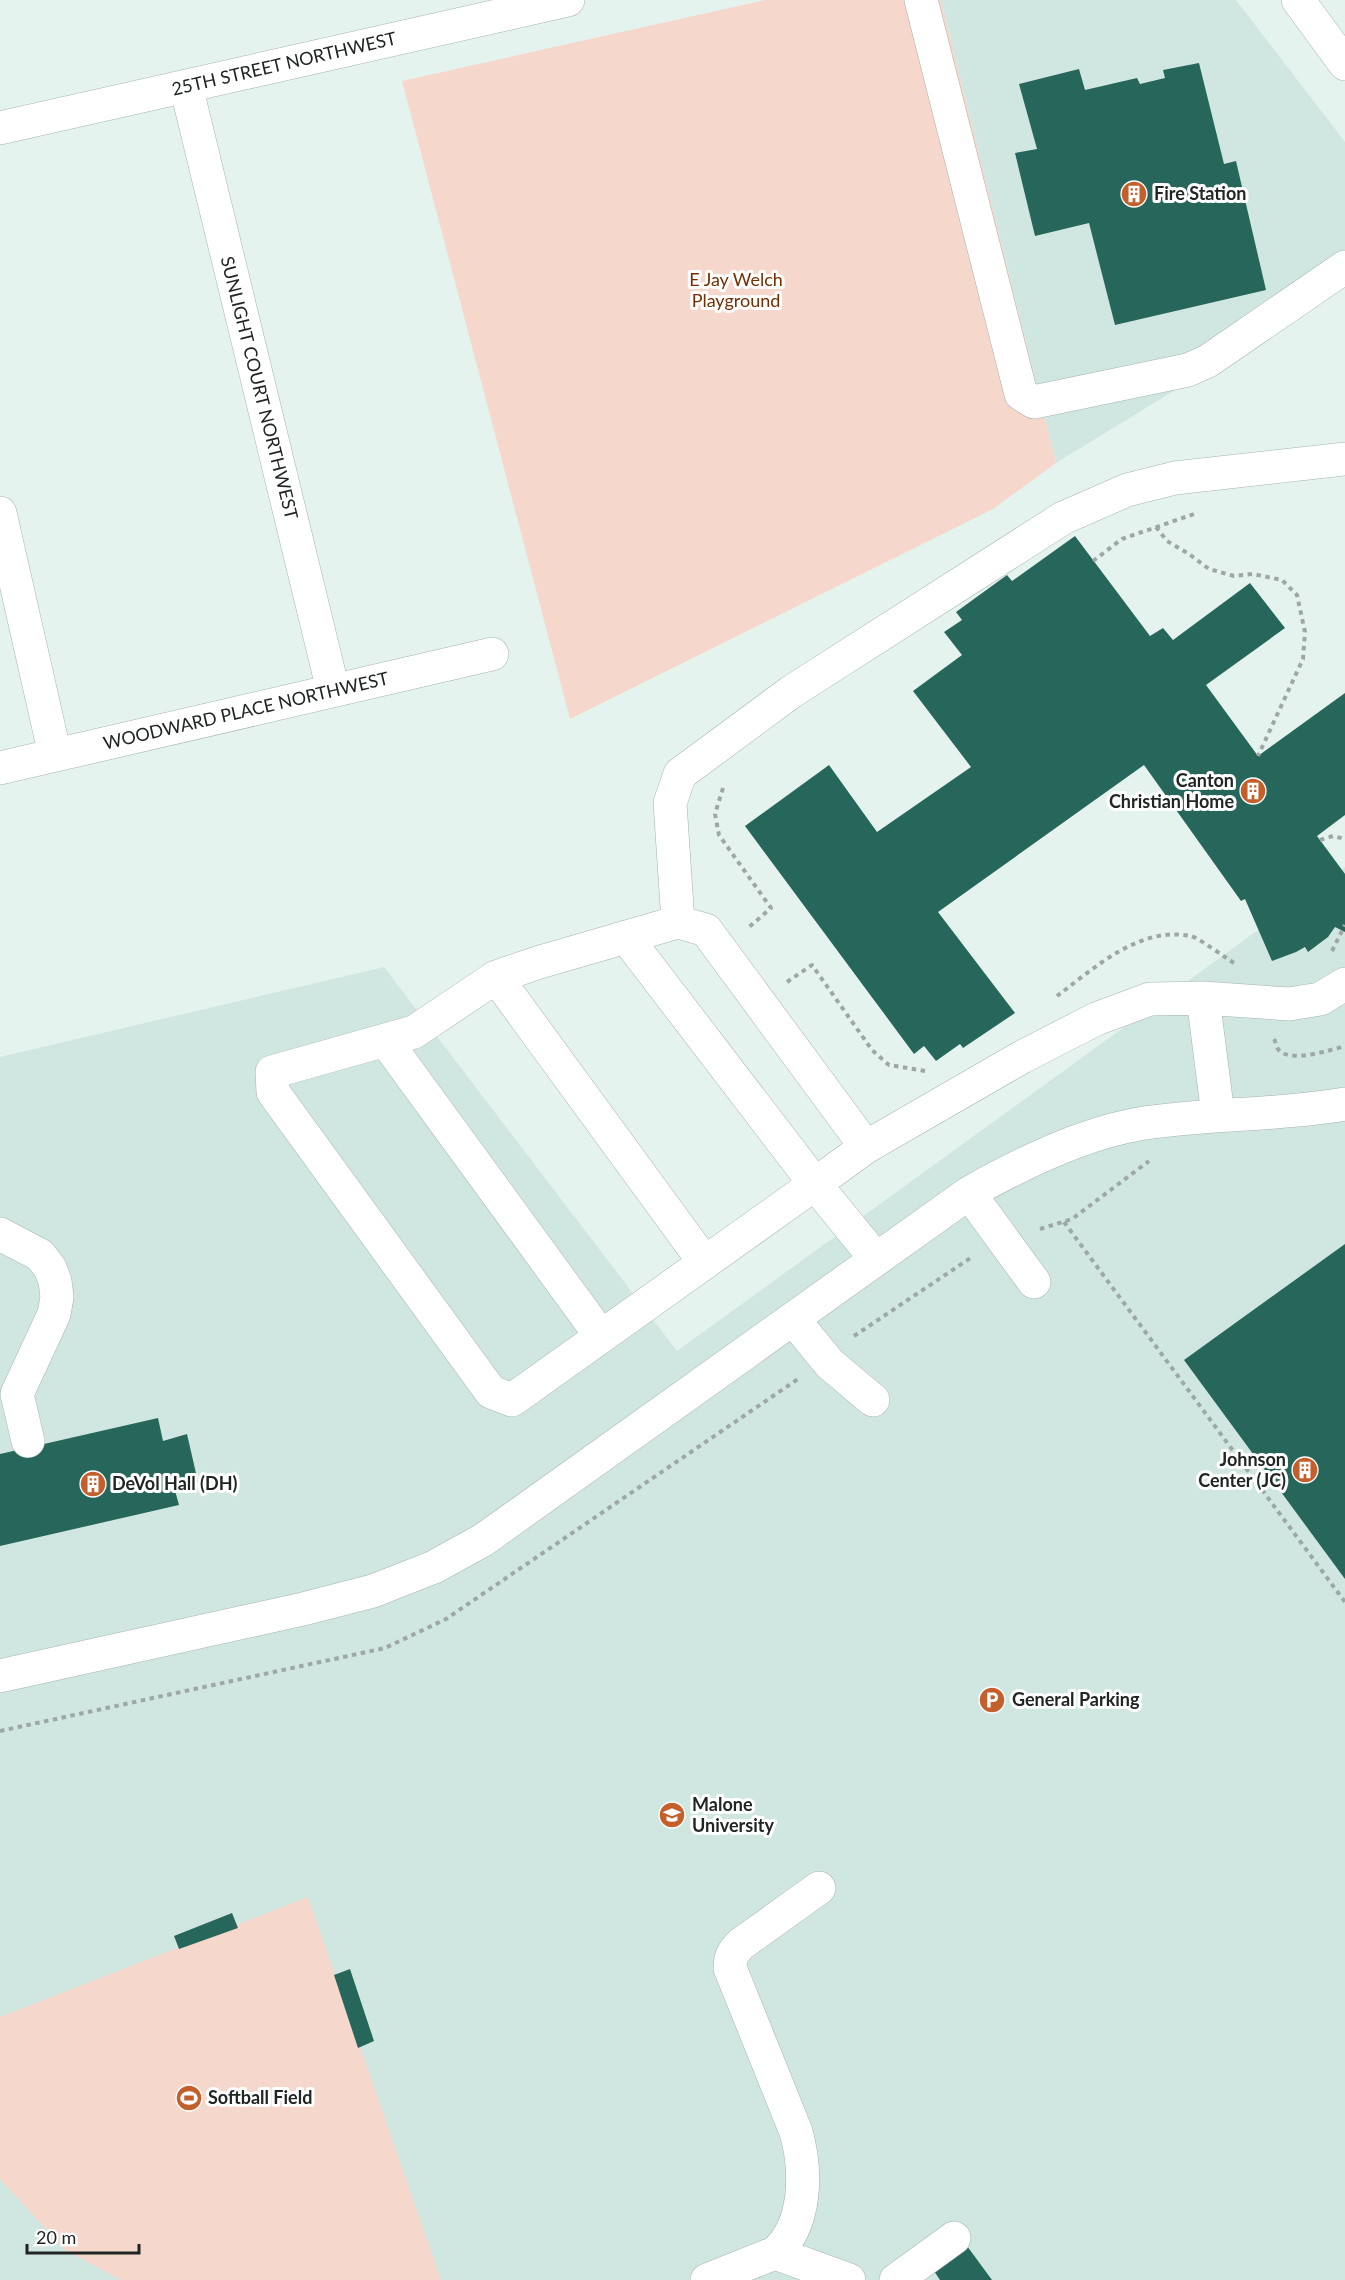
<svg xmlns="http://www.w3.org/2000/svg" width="1345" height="2280" font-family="Lato,sans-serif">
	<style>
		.built { fill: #d0e7e1 }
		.green { fill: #f5d8cb }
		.building { fill: #27665a }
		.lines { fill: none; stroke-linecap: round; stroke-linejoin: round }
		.minor-casing { stroke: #a6b3b0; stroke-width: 34 }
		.major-casing { stroke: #a6b3b0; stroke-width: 34 }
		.path { stroke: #9da8a5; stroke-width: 4; stroke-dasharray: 4.5 4.5; stroke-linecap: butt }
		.minor { stroke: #fff; stroke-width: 33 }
		.major { stroke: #fff; stroke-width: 33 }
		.labels { text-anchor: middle; stroke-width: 6; stroke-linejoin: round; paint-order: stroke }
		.street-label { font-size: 18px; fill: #202524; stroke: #fff }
		.poi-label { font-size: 18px; font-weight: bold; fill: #202524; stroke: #fff; text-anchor: start }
		.park-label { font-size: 18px; fill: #762e01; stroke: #fff }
	</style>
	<rect width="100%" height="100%" fill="#e5f3ef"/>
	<path class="built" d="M941,0h295l109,142v144l-289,177z
		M1345,867v1413h-1345v-1223l384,-90 293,384z"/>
	<path class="green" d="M765,0h176l115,463 -63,46 -423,210 -168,-638z
		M308,1897l133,383h-320l-56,-30 -65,-71v-162z"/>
	<path class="building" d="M1199,63l25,101 12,-3 30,129 -151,35 -26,-102 -54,13 -20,-83 22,-4 -18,-65 60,-15 6,21 52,-12 3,6 25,-6 -2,-8z
		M1075,536l75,100 13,-8 10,12 77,-57 35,45 -79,57 52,71 87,-63v122l-28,21 28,38v58l-10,-5 -7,10 -20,15 -3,-5 -9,5 -24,9 -27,-62 -4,2 -97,-136 -206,147 77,101 -52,35 -3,-4 -24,17 -12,-15 -10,8 -169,-228 84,-61 48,67 94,-65 -58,-76 49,-36 -18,-23 18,-12 -6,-8 51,-37 5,6z
		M1345,1244v335l-161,-219z
		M158,1418l5,23 24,-7 11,48 -24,5 5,18 -179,41v-92z
		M232,1913l6,15 -59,21 -5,-13z
		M350,1969l24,72 -16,7 -24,-73z
		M967,2246l25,34h-52l-6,-9z"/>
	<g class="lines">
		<defs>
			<path id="minor" d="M921,0l100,394 13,8 154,-32 20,-9 137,-94
				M186,86l147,604
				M0,128l568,-128
				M0,513l55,242
				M0,768l492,-114
				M678,922l-8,-119 10,-29 111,-82 272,-174 64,-28 48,-12 170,-19
				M626,937l189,247 51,-37 156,-90 74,-38 54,-20 53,-1 15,117
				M496,977l209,286
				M1203,998l86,6 31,-5 25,-15
				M385,1040l216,296
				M866,1147l-160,-217 -28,-8 -138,40 -44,15 -82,55 -142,40 1,20 218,300 21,8 303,-216 61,75
				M969,1193l65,89
				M0,1234l40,21 10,13 5,13 2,16 -3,17 -37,80 11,47
				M793,1319l37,45 43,36
				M0,1676l303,-67 70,-18 61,-24 49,-27 486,-347c51,-29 112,-59 170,-69 68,-11 138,-8 206,-20
				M775,2253c32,-28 32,-82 21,-121l-66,-164c0,-11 3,-16 11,-24l78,-56
				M707,2280l68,-27 74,27
				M896,2280l58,-42"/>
			<path id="major" d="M1298,0l47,64"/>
		</defs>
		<use href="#minor" class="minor-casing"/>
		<use href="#major" class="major-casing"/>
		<path class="path" d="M1156,527l11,14 22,13 20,15 25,7 19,-2 29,6 15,15 8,37 -2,27 -45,97
			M1093,561l29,-22 72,-25
			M723,788l-8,26 4,21 52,73 -23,20
			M1320,840l13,-4 12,3
			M1332,951l13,-26
			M787,982l25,-17 60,85 17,15 36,6
			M1057,996c39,-29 82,-70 134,-60 6,1 35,22 43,27
			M1274,1039c2,3 2,7 4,10 11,15 52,1 67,-3
			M1064,1222l281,380
			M1040,1229l32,-10 77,-58
			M854,1336l118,-79
			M0,1731l385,-83 61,-29 352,-240"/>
		<use href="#minor" class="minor"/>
		<use href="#major" class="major"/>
	</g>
	<defs>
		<symbol id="building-disc" viewBox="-11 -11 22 22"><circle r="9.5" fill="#c45f2c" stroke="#fff"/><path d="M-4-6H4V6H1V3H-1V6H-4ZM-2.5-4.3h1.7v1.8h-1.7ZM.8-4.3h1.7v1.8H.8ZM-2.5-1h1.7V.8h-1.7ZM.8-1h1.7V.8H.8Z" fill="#fff"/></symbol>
		<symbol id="parking-disc" viewBox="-11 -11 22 22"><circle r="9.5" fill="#c45f2c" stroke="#fff"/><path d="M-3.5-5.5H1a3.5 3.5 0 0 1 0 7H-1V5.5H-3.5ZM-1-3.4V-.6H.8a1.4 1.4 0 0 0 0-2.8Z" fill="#fff"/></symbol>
		<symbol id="university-disc" viewBox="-11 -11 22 22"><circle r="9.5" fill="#c45f2c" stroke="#fff"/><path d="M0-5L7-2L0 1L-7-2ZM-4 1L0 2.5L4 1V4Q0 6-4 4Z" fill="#fff"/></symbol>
		<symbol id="stadium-disc" viewBox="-11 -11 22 22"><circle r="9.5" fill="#c45f2c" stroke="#fff"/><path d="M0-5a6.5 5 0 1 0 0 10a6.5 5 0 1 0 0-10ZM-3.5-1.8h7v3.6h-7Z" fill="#fff"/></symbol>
	</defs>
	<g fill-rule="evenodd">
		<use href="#building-disc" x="1119" y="179" width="30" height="30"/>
		<use href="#building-disc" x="1238" y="776" width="30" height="30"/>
		<use href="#building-disc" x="1290" y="1455" width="30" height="30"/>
		<use href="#building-disc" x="78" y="1469" width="30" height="30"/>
		<use href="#parking-disc" x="977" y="1685" width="30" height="30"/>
		<use href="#university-disc" x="657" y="1800" width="30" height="30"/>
		<use href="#stadium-disc" x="174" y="2083" width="30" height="30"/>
	</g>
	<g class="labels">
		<g class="street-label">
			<text transform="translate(284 64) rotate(-13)" y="6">25TH STREET NORTHWEST</text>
			<text transform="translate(259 388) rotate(76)" y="6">SUNLIGHT COURT NORTHWEST</text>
			<text transform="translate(246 711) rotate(-13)" y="6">WOODWARD PLACE NORTHWEST</text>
		</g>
		<g class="poi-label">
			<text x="1154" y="200">Fire Station</text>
			<text x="1234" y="787" text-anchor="end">Canton<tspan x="1234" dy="21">Christian Home</tspan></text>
			<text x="1286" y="1466" text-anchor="end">Johnson<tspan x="1286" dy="21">Center (JC)</tspan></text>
			<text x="112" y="1490">DeVol Hall (DH)</text>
			<text x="1012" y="1706">General Parking</text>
			<text x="692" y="1811">Malone<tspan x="692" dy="21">University</tspan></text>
			<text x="208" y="2104">Softball Field</text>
		</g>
		<g class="park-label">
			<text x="736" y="286">E Jay Welch<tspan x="736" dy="21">Playground</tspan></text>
		</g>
	</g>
	<path d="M27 2244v9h112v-9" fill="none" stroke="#202524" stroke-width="3"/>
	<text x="36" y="2244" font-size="18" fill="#202524" stroke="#ffffff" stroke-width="4.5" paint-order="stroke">20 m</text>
</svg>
